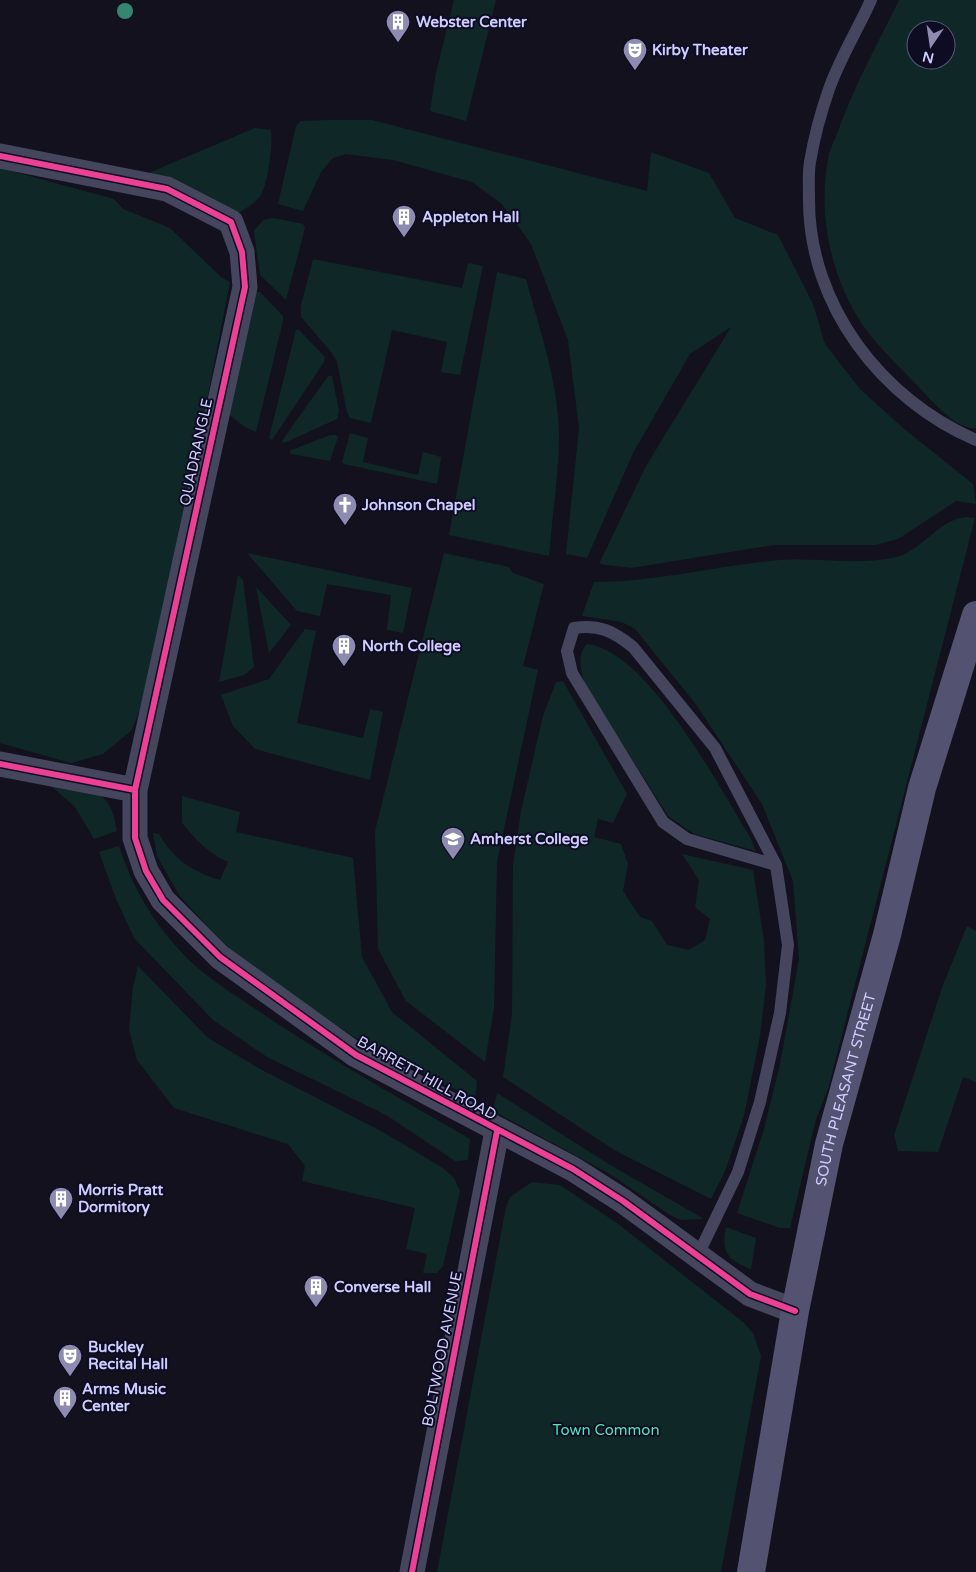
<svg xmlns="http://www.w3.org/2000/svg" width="976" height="1572" font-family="'Varela Round',sans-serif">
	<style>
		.green { fill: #0f2827; fill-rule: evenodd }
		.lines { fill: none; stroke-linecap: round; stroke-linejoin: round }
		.service { stroke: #45465e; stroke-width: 12 }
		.minor { stroke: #45465e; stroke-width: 25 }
		.secondary { stroke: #535371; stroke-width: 28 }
		.cycleway-casing { stroke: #0e0c22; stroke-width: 9 }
		.cycleway { stroke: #ea4096; stroke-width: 6 }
		.tree { fill: #368571 }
		.labels { text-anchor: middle; stroke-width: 4; stroke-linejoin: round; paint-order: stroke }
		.poi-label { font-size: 15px; font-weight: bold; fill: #cfcdff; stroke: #0e0c22; text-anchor: start }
		.street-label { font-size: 15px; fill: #cfcdff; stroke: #0e0c22 }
		.park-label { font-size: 15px; fill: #54e4b5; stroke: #0e0c22 }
	</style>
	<rect width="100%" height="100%" fill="#12111d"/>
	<path class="green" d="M454,0h42l-30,121 -36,-10 6,-38z
		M899,0h77v428c-21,3 -51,-35 -65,-49 -18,-19 -41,-40 -54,-63 -27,-45 -39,-104 -29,-157 1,-9 7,-19 10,-28 16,-45 40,-88 61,-131zM916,30h30v30h-30z
		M327,120h45l275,71 4,-39 58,21 26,45 43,17 35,69 12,40 35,45 43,39 70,56 3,20 -20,-3 -58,38 -23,6h-101l-143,23 -32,-4 47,-98 85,-139 -41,27 -57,99 -46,105 -21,-4 13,-126 -11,-88 -37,-96 -29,-40 -30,-22 -79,-22 -47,-6 -13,4 -12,14 -18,39 -25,-7 18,-78 5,-5z
		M255,128l16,2c2,14 -3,53 -10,65 -7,10 -18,15 -28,21l-94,-39z
		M0,168l114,31 9,10 47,19 51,49 9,5 -36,184 -48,227 -14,37 -29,24 -32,9 -71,-20z
		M273,218l30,6 2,4 -19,72 -26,-25 -6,-44 9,-11z
		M313,259l149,29 6,-25 15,3 -23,109 -19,-3 6,-30 -55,-12 -21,93 -21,-5 -3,-6 -10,-50 -5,-9 -31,-36v-12z
		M497,272l29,7c14,53 34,107 33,162 -1,38 -7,77 -10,115l-100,-21z
		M255,292h5l23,24v5l-27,111 -11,-5 -18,-14z
		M296,330h3l26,27 -1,5 -52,78 -3,-2z
		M328,376h4l7,35 -2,8 -53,24 -2,-2 2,-3z
		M350,433l18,5 -5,24 55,13 5,-23 18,5 -4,27 -93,-20 -2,-2z
		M330,435h6l2,2 -8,24 -39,-7 -2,-3z
		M967,517l8,1 -147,571 -12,30 -26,109h-10l-43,-15 27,-84 16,-65 19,-105 -6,-78 -31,-77 -67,-101 -60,-74 -13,-7 -40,-6 12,-34c60,0 117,-15 177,-21 40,-5 81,5 121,-3 30,-5 45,-39 75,-41z
		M247,553l165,35 -9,45 -16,-3 4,-35 -64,-11 -7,32 -23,-5z
		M444,553l65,14 4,6 31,11 -21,82 15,4 -41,192 -3,146 -9,54 -79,-61 -28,-52 -3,-118z
		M238,575l5,5 11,87 -10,8 -25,7z
		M256,587l35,38 -22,28z
		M305,629l11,2 -19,92 66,15 7,-29 13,3 -13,68 -115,-31 -22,-23 -12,-31 48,-16z
		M587,644c61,7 132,143 163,193l6,14 -62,-17 -26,-18 -84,-133c-3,-13 -7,-29 3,-39z
		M563,681l64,113 -14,29 -15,-4 -4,18 27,7 7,20 -5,27 17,26 12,4 15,24 22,5 16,-10 5,-21 -15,-12 4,-27 -17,-26 71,16 11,71 2,44 -6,51 -16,80 -19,55 -14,28 -95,-48 -113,-74 9,-63 1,-150 8,-53 22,-95 13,-34z
		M51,786c40,5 59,-1 66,45l-23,8 -19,-32z
		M182,796l58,16 -4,20 117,26 9,99 30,55 85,69 -2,18 -108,-54 -112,-72 -47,-46 -29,-32 -22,-39 -4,-23 6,1c14,25 34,38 61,46l8,-18c-20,-9 -33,-23 -46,-39z
		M119,846c13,41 35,78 65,109 22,23 50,39 76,57 68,46 139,86 210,127l-2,21 -13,1 -69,-46 -119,-58 -54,-37 -79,-82 -18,-39 -17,-47z
		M967,926l9,5v151l-13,-5 -25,75 -40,-1 -4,-16 49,-150z
		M138,966l70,72 54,32 119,61 62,37 11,10 6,13 -17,75 -6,7h-14l4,-19 -21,-5 9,-41 -113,-27 3,-15 -17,-22 -114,-36 -37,-48 -8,-30 4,-43z
		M497,1093l110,70 97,56 -23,1 -11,-5 -60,-41 -117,-63z
		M532,1182l28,3 57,38 126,99 10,11 8,23 -40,216h-284l69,-365 4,-10z
		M726,1227l30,11 -5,31c-23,-8 -30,-17 -25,-42z"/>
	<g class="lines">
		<path class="service" d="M871,0c-13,29 -31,58 -42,89 -8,23 -15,49 -19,73 -2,12 -1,26 -1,38 0,105 72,199 167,240
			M698,1255l40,-83 22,-70 20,-89 8,-68 -12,-80 -61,-117 -82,-101c-20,-16 -34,-23 -59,-19l-7,23 5,22 91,149 24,17 89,26"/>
		<path class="minor" d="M0,156l167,33 64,33 11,30 3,35 -110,503 -135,-26
			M135,790v48l11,33 17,29 57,57 136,98 217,114 50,32 127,93 45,17
			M412,1572l85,-441"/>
		<path class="secondary" id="s1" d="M751,1572l44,-261 34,-167 58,-209 35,-147 54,-173"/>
		<defs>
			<path id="cycleway" d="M0,156l167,33 64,33 11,30 3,35 -110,503 -135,-26
				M135,790v48l11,33 17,29 57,57 136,98 217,114 50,32 127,93 45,17
				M412,1572l85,-441"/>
		</defs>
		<use href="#cycleway" class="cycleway-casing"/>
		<use href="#cycleway" class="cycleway"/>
	</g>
	<circle class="tree" cx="125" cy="11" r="8"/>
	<defs>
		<symbol id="building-pin" viewBox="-11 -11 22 30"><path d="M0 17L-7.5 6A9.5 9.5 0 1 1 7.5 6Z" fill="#8d8bb0" stroke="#0e0c22"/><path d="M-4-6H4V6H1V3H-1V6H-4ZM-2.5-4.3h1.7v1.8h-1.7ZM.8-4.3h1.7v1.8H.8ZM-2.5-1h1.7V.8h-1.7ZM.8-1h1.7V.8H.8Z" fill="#fff"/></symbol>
		<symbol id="theatre-pin" viewBox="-11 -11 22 30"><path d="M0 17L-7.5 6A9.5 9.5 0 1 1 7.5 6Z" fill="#8d8bb0" stroke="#0e0c22"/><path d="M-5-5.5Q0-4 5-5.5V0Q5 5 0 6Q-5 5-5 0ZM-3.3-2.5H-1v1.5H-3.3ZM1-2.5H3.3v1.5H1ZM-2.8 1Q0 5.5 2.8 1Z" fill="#fff"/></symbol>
		<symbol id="church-pin" viewBox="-11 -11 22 30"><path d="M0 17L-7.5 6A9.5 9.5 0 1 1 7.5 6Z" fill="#8d8bb0" stroke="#0e0c22"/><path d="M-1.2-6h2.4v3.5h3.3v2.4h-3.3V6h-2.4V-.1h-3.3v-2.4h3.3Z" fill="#fff"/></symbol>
		<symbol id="university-pin" viewBox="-11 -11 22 30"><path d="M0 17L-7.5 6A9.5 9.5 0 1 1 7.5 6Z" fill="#8d8bb0" stroke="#0e0c22"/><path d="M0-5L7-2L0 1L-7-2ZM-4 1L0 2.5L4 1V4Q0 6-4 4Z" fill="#fff"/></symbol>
	</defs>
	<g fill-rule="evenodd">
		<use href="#building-pin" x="384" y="8" width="28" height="38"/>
		<use href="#theatre-pin" x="621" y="36" width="28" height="38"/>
		<use href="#building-pin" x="390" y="203" width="28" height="38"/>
		<use href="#church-pin" x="331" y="491" width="28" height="38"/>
		<use href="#building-pin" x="330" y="632" width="28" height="38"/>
		<use href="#university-pin" x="439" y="825" width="28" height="38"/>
		<use href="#building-pin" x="47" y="1185" width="28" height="38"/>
		<use href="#building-pin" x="302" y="1273" width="28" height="38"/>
		<use href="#theatre-pin" x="56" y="1342" width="28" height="38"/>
		<use href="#building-pin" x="51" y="1384" width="28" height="38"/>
	</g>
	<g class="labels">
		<g class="poi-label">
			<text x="416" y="27">Webster Center</text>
			<text x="652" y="55">Kirby Theater</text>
			<text x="422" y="222">Appleton Hall</text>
			<text x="362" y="510">Johnson Chapel</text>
			<text x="362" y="651">North College</text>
			<text x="470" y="844">Amherst College</text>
			<text x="78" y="1195">Morris Pratt<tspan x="78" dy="17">Dormitory</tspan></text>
			<text x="334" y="1292">Converse Hall</text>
			<text x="88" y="1352">Buckley<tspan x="88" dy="17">Recital Hall</tspan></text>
			<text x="82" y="1394">Arms Music<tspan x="82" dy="17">Center</tspan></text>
		</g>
		<g class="street-label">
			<text transform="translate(196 452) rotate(-78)" y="5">QUADRANGLE</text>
			<text transform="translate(427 1078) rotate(29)" y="5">BARRETT HILL ROAD</text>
			<text dy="5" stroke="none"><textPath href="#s1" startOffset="492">SOUTH PLEASANT STREET</textPath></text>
			<text transform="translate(442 1349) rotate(-79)" y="5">BOLTWOOD AVENUE</text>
		</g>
		<g class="park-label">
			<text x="606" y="1435">Town Common</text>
		</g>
	</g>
	<g transform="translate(931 45) rotate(193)"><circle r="24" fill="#0e0c22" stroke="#5b597a"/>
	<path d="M0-4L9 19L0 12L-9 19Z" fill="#8d8bb0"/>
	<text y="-8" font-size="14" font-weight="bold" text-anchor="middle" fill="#cfcdff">N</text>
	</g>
</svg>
